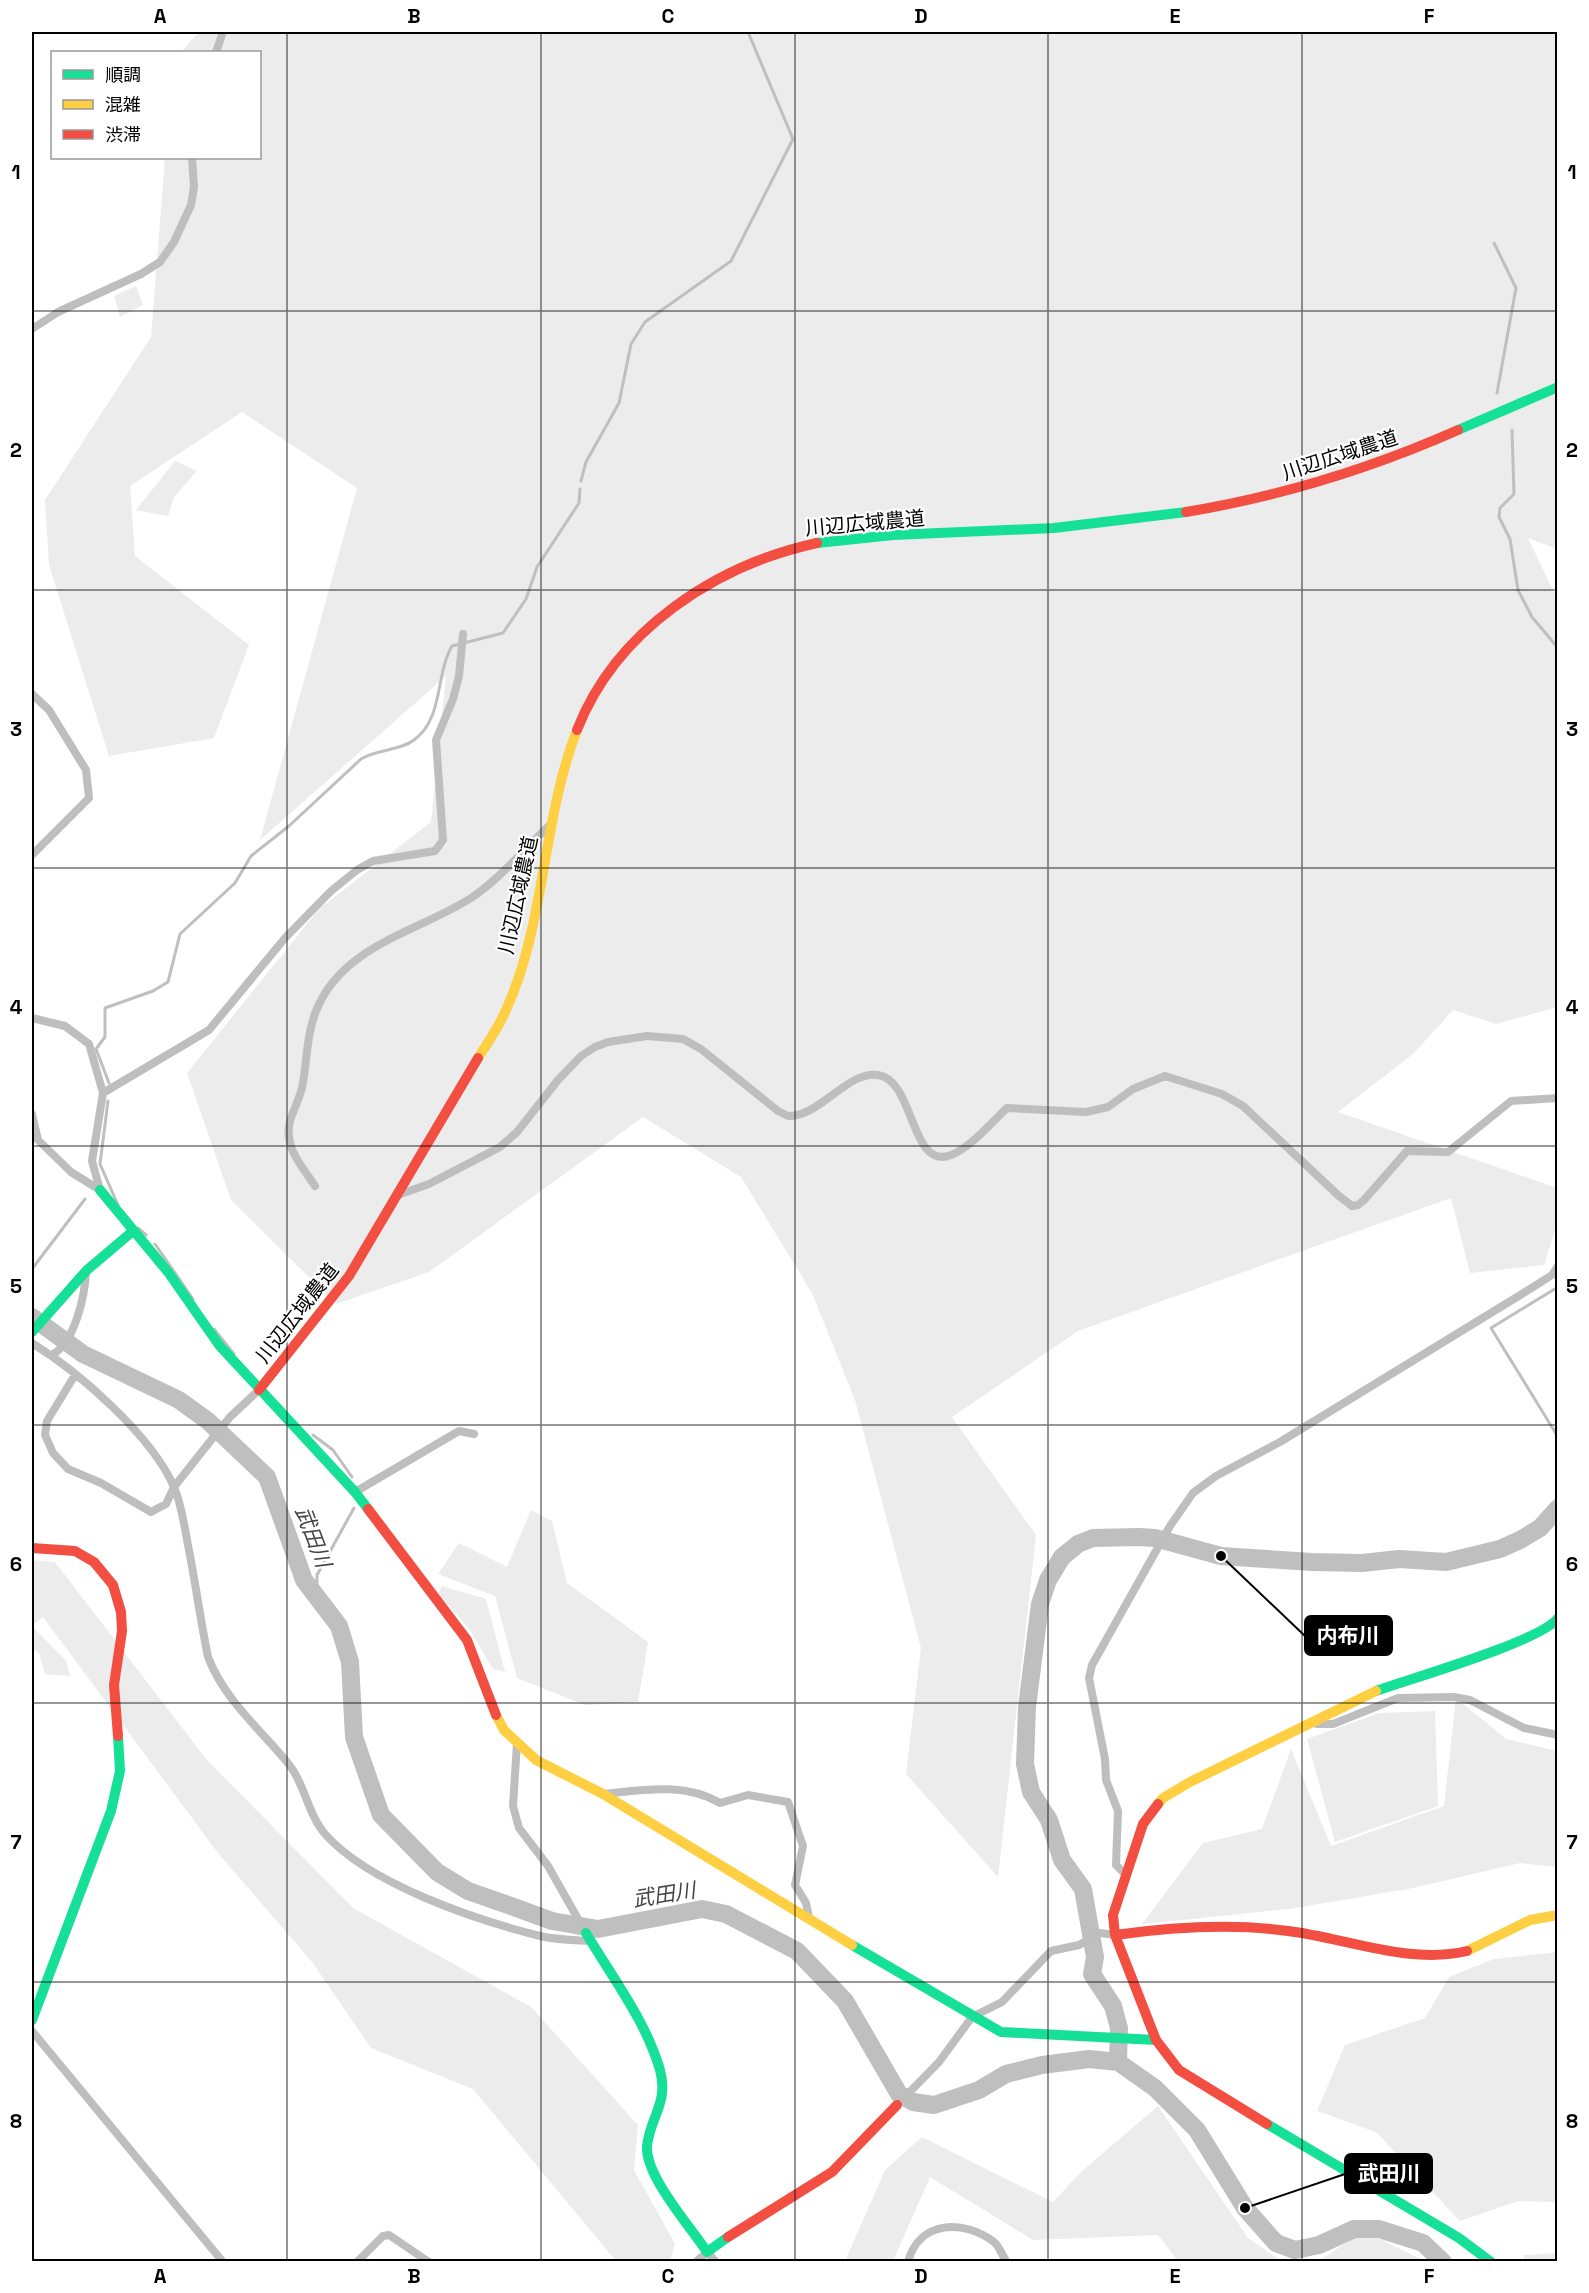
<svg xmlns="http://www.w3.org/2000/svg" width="1589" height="2293" font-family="'Space Grotesk','Noto Sans JP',sans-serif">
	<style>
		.green { fill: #ececec }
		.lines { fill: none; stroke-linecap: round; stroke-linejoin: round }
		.stream { stroke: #bfbfbf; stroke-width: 3 }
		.river { stroke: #bfbfbf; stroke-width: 18 }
		.street { stroke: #bebebe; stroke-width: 8 }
		.fast { stroke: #16e098; stroke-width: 10 }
		.slow { stroke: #ffcf43; stroke-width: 10 }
		.jam { stroke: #f24e42; stroke-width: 10 }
		.grid { fill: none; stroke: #000; stroke-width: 1.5; stroke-opacity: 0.55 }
		.labels { text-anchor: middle; stroke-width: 4.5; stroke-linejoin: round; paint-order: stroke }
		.street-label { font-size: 20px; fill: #000; stroke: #fff }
		.water-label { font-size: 21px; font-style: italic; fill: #444; stroke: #fff }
		.leader { fill: none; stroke: #000; stroke-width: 2 }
		.callout-dot { fill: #000; stroke: #fff; stroke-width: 2 }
		.callout { fill: #000; stroke: #000; stroke-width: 2 }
		.callout-label { font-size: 21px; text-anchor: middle; font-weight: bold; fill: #fff }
		.neatline { fill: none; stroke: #000; stroke-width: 2 }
		.grid-label { font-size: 20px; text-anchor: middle; font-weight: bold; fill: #000 }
	</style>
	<rect width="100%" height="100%" fill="#fff"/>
	<path class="green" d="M199,32h1358v517l-29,-11 29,61v408l-61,17 -43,-14 -40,44 -75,58 219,76v36l-13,41 -74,8 -19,-75 -373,133 -126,86 84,118 -38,342 -92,-103 15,-126 -66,-248 -43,-107 -71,-116 -98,-60 -214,155 -93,32 -105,-104 -44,-127 132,-164 112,-87 15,-146 -186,164 97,-352 -115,-76 -112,74 5,70 114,89 -35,93 -105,18 -60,-191 -4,-65 106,-163 14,-179h95v-106h-79z
		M136,286l7,19 -23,12 -6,-21z
		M175,461l22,10 -23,26 -6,19 -32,-6z
		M531,1510l21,11 15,62 81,59 -10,60 -53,3 -68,-27 -22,-82 -57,-22 21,-31 48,24z
		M32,1560l23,2 151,197 147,149 178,99 107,118 -4,45 41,74 -5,17h-54l-143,-172 -102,-41 -59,-86 -94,-109 -175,-236 -11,9z
		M442,1586l44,13 19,73 -12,-3 -25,-42 -30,-33z
		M33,1627l33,34 4,15 -25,-2 -6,-21 -7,-4z
		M1456,1698l50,41 51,12v116l-37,-4 -107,25 -124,21 -147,15 61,-81 59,-14 29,-80 40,97 113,-40z
		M1435,1711l3,95 -103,36 -28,-103 72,-26z
		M1557,1952v250l-39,-1 -58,20 -84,-89 -59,-21 28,-66 80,-27 24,-41 45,-18z
		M1158,2106l90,132 33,23h-103l-20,-26 -125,5 -103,-63 -37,84h-48l40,-91 37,-33 131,65 29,-31z
		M1363,2231l62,30h-118l15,-2z
		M1557,2253v8h-32l-2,-6z"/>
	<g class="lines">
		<path class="stream" d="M1494,243l22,45 -19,105
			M1512,430l2,64 -14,14 -1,9 11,22 8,51 14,27 26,31
			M581,481l5,-19 33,-59 12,-59 14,-22 86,-61 62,-122 -45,-107
			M109,1083l-13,-34 9,-12v-29l48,-17 15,-9 12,-48 55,-51 16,-27 38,-30 72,-67c16,-10 39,-8 53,-19 30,-22 21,-65 38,-94l51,-13 23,-34 11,-32 42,-64 1,-14
			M108,1101l-8,63 18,41
			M138,1228l8,7
			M155,1244l38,55
			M32,1269l53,-70
			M1558,1287l-67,41 67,109
			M214,1329l20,25
			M313,1435l20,15 19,27
			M317,1597v-22l37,-67"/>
		<path class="river" d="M32,1317l51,37 96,46 29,21 59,56 37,103 35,46 11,36 4,75 27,78 56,57 31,19 43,15 41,15 46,8 104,-20 24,5 71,37 48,50 54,93 14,8 21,3 45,-15 27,-16 36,-9 47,-6 29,3 37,26 42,42 48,78 31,35 19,7 24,-5 35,-16h25l44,14 20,19
			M1118,2062l1,-34 -6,-22 -21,-32 3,-17 -12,-68 -21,-29 -13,-40 -18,-28 -6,-28 2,-57 13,-103 8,-24 14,-23 16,-13 15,-6 46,-1 16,1 66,18 91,6 50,1 37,-4 47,3 54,-13 20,-9 20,-12 18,-20"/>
		<path class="street" d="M216,52l7,-20
			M32,329l26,-17 83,-38 19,-12 14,-20 17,-37 3,-18 -2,-29
			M32,694l17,16 37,60 3,28 -57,57
			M32,1018l33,8 24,18 14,49 -11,68 8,29
			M103,1093l106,-63 76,-92 46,-47 26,-21 16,-9 62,-10 8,-11 -7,-100 17,-41 6,-23 4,-42
			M32,1114l6,26 33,32 29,18
			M315,1186c-13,-20 -32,-39 -25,-65 4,-13 11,-25 13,-38 4,-25 4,-49 13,-72 26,-66 102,-79 155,-113 30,-20 54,-50 80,-74
			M398,1195l31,-11 71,-37 17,-15 41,-52 23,-24 14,-9 13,-5 39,-6 36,3 18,10 77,62 10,5c32,1 60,-46 90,-41 37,5 32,96 73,80 18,-6 42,-34 56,-47l79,4 22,-5 25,-18 32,-13 57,18 21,12 96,90 13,10 6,-1 6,-5 43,-49 41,1 63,-51 47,-3
			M32,1343c47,29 120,93 142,144 7,16 10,36 13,53 8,39 13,78 21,117 16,42 51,71 79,105 18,21 20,51 38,72 44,50 151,86 215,102 16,4 34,4 50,5
			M52,1355c23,-13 33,-59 34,-84
			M75,1375l-28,46 -2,14 8,18 15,16 33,14 50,29 15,-8 8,-17 38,-48 18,-22 29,-27
			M355,1492l104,-61 15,3
			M1317,1724h16l65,-26 56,-1 16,3 54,28 34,7
			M517,1743l-4,63 6,22 29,38 38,67
			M603,1794c40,-4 81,-12 117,9l28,-8 40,7 15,44 -8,39 11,18 3,14
			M1125,1874l-9,-9 2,-54 -12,-31 -1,-21 -16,-81 3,-13 78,-139 23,-33 23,-17 64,-34 250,-153 22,-14 6,-9
			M32,2031l191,231
			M897,2105l42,-43 33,-45 30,-15 49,-51 28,-6 21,-12 15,2
			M357,2262l26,-26 6,-1 40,27
			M696,2262l11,-10 9,10
			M908,2262c11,-42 56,-43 86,-20 6,5 8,14 13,20"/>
		<path class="fast" d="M1458,430l100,-43
			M817,543l76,-8 161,-7 132,-16
			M100,1190l68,82 51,73 136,147 13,17
			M32,1332l55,-62 46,-39
			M1376,1691c33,-12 166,-50 182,-73
			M586,1933c26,44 60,88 74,137 9,33 -10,47 -13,76 -2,30 43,80 60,106l21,-15
			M852,1945l149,87 155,8
			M32,2020l79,-209 9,-40 -2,-35
			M1267,2124l192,114 32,24"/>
		<path class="slow" d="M478,1058c10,-16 21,-31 28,-48 40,-88 36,-190 71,-280
			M496,1715l8,15 32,30 67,34 249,151
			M1158,1804l5,-6 27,-16 186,-91
			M1467,1951l63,-31 28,-5"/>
		<path class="jam" d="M1186,512c96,-16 184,-43 272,-82
			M577,730c39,-100 139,-165 240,-187
			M259,1390l90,-114 129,-218
			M368,1509l99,131 29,75
			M32,1548l43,3 19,11 19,23 8,27 1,19 -8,54 4,51
			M1158,1804l-15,20 -30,91 2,20 41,105 23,30 88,54
			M1115,1935c57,-8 115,-12 173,-4 58,7 121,34 179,20
			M728,2237l104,-65 65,-67"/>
	</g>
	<path class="grid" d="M287,32v2230M541,32v2230M795,32v2230M1048,32v2230M1302,32v2230M32,311h1526M32,590h1526M32,868h1526M32,1146h1526M32,1425h1526M32,1703h1526M32,1982h1526"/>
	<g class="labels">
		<g class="street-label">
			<text transform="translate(1340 455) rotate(-18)" y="7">川辺広域農道</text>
			<text transform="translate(865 523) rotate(-5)" y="7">川辺広域農道</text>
			<text transform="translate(518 895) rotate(-78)" y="7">川辺広域農道</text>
			<text transform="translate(297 1313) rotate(-52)" y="7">川辺広域農道</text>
		</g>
		<g class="water-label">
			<text transform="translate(313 1537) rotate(69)" y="7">武田川</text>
			<text transform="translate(664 1895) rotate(-9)" y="7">武田川</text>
		</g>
	</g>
	<path class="leader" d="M1221 1556L1305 1636M1245 2208L1345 2174"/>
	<g class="callout-dot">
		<circle cx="1221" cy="1556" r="6"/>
		<circle cx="1245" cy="2208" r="6"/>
	</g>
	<g class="callout">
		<rect x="1305" y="1616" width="87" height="39" rx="6"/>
		<rect x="1345" y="2154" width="87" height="39" rx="6"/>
	</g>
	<g class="callout-label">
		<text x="1348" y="1643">内布川</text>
		<text x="1389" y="2181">武田川</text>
	</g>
	<rect width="1589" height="2293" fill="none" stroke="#ffffff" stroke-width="66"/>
	<rect x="51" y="51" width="210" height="108" fill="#ffffff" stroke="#999999" stroke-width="1.5"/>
	<rect x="63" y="70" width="30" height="9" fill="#16e098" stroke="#999999" stroke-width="1.5"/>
	<text x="105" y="81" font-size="18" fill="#000000">順調</text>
	<rect x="63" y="100" width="30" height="9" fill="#ffcf43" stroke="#999999" stroke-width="1.5"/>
	<text x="105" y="111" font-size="18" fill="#000000">混雑</text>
	<rect x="63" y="130" width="30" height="9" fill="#f24e42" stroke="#999999" stroke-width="1.5"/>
	<text x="105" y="141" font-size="18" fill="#000000">渋滞</text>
	<rect x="33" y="33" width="1523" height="2227" class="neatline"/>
	<g class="grid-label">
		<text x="160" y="23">A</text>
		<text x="414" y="23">B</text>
		<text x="668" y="23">C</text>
		<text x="921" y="23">D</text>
		<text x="1175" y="23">E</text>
		<text x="1429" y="23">F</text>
		<text x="16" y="179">1</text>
		<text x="1572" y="179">1</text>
		<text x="16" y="457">2</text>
		<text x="1572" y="457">2</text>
		<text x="16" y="736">3</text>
		<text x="1572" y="736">3</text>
		<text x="16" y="1014">4</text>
		<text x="1572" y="1014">4</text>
		<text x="16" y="1293">5</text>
		<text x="1572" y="1293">5</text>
		<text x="16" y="1571">6</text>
		<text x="1572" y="1571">6</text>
		<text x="16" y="1849">7</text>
		<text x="1572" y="1849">7</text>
		<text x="16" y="2128">8</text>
		<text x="1572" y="2128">8</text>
		<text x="160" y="2283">A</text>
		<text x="414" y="2283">B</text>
		<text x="668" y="2283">C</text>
		<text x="921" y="2283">D</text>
		<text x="1175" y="2283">E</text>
		<text x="1429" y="2283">F</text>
	</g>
</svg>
